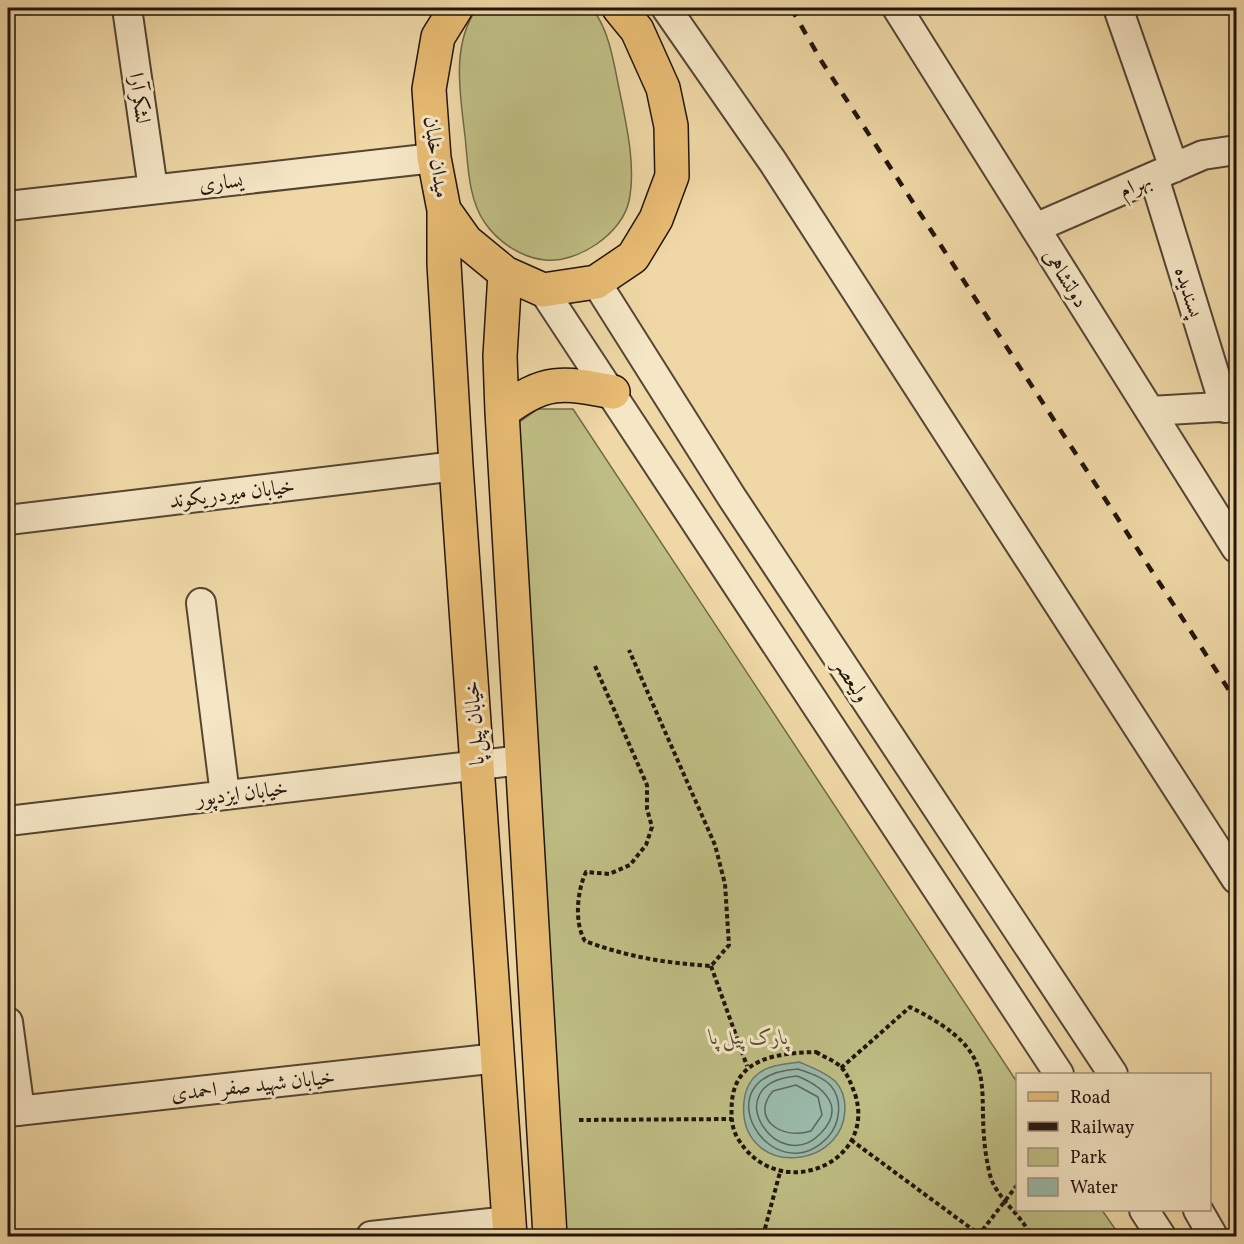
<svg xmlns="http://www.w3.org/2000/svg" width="1244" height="1244" font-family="Vollkorn,Amiri,serif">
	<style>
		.green { fill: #bebd83; stroke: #706848; stroke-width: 1.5 }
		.water { fill: #9ab9a9; stroke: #6a776b; stroke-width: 1.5 }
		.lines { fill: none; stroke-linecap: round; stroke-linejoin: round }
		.shore { stroke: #5e665c; stroke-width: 1.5 }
		.minor-casing { stroke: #544534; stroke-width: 32 }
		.major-casing { stroke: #21140e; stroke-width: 36 }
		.path { stroke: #21140e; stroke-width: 4; stroke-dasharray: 4.5 3; stroke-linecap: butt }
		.minor { stroke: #f5e6c5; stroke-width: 28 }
		.major { stroke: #e8bc73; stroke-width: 33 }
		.rail { stroke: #21140e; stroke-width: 4.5; stroke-dasharray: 10 10; stroke-linecap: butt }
		.labels { text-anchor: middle; stroke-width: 6; stroke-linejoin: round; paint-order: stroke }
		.street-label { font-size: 21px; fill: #21140e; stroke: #f5e6c5 }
		.park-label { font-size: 21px; font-style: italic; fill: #584f37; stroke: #f5e6c5 }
	</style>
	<rect width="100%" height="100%" fill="#efd8a6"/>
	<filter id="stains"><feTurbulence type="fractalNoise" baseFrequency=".00333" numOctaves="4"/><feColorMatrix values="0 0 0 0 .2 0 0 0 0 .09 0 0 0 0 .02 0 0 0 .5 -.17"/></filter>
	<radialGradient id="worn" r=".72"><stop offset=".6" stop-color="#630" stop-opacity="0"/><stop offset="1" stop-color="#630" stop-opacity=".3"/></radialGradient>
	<path class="green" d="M477,8h115c18,23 22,57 28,85 7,34 16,75 9,108 -7,33 -51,62 -84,59 -23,-2 -47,-18 -60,-37 -17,-24 -17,-59 -20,-87 -5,-43 -14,-91 12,-128z
		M538,409h35l444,673 1,128h84l18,26h-559l-50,-808z"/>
	<path class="water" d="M799,1062c12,5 26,10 36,19 15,16 12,44 -2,59 -18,20 -56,26 -77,3 -17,-18 -17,-55 3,-70 10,-8 27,-9 40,-11z"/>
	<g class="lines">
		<path class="shore" d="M798,1069c11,4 25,8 33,17 12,14 9,38 -3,51 -56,59 -130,-62 -30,-68z
			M797,1076c25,10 50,30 24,57 -43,46 -107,-50 -24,-57z
			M796,1085l22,12 4,18 -11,16c-31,10 -61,-14 -38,-40z"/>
		<defs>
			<path id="minor" d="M127,8l26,181
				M666,8l107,154 463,717
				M897,8l339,540
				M1118,8l56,160
				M1154,177l71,231
				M8,206l426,-48
				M1035,228l168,-73 33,-5
				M596,282l135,214 382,578
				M543,290l516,784
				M1150,411l86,-5
				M8,520l448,-54
				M201,603l24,192
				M8,821l513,-61
				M8,1022l12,89
				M8,1112l490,-54
				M1144,1210l17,26
				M1198,1210l15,26
				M371,1236l138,-15"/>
			<path id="major" d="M456,8l-18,29 -9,52 5,69 10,52 22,31 39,32 38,17 53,-8 37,-25 23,-38 16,-43 -1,-50 -8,-38 -26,-58 -18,-22
				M444,210v54l12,202 54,770
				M505,273l-5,83 2,56 48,824
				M502,412c42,-33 61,-30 111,-20"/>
		</defs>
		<use href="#minor" class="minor-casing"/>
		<use href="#major" class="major-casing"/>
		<path class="path" d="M595,666l52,119v24l5,18 -6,18 -16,20 -21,9 -23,-2c-9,19 -12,51 -1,69 43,16 80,22 126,25l18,-21 -4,-61 -10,-39 -86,-195
			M711,966l36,100
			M816,1052c8,5 17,8 24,14 8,8 11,18 15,28 23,70 -79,112 -118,43 -6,-10 -6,-25 -5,-36 4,-44 48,-48 84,-49z
			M841,1068l69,-61c103,51 59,82 80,168 6,23 31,39 41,61
			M579,1120l153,-1
			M851,1140l129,95
			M763,1236l17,-64
			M978,1236l40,-52"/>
		<use href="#minor" class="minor"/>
		<use href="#major" class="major"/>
		<path class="rail" d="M791,8l31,54 414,639"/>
	</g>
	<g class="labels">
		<g class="street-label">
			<text transform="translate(140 98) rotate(82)" y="7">لشکر آرا</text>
			<text transform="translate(437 157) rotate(82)" y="7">میدان خلبان</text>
			<text transform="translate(221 182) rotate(-6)" y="7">یساری</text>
			<text transform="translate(1135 185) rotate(-23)" y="7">بهرام</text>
			<text transform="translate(1066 278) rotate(58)" y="7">دولتشاهی</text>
			<text transform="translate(1189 292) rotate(73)" y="7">پسندیده</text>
			<text transform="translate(232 493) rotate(-7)" y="7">خیابان میردریکوند</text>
			<text transform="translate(852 680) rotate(57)" y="7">ولیعصر</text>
			<text transform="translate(474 723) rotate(-94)" y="7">خیابان پیل پا</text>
			<text transform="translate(242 793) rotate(-7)" y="7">خیابان ایزدپور</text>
			<text transform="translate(253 1085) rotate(-6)" y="7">خیابان شهید صفر احمدی</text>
		</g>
		<g class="park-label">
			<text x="749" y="1044">پارک پیل پا</text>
		</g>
	</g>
	<rect width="1244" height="1244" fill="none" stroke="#efd8a6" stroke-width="30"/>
	<rect x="9" y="9" width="1226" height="1226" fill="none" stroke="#21140e" stroke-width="3"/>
	<rect x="15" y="15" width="1214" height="1214" fill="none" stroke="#21140e" stroke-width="1.5"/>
	<rect x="1016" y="1073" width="195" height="138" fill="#f5e6c5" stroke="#a0927c" stroke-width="1.5"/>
	<rect x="1028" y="1092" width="30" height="9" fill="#e8bc73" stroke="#a0927c" stroke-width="1.5"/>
	<text x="1070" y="1103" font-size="18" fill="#21140e">Road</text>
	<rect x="1028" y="1122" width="30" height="9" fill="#21140e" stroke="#a0927c" stroke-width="1.5"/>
	<text x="1070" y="1133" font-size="18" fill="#21140e">Railway</text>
	<rect x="1028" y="1148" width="30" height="18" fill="#bebd83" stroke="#a0927c" stroke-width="1.5"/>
	<text x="1070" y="1163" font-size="18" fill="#21140e">Park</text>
	<rect x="1028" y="1178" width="30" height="18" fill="#9ab9a9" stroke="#a0927c" stroke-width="1.5"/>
	<text x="1070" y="1193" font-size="18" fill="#21140e">Water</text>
	<rect width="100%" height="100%" filter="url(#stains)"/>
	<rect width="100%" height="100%" fill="url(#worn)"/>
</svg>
